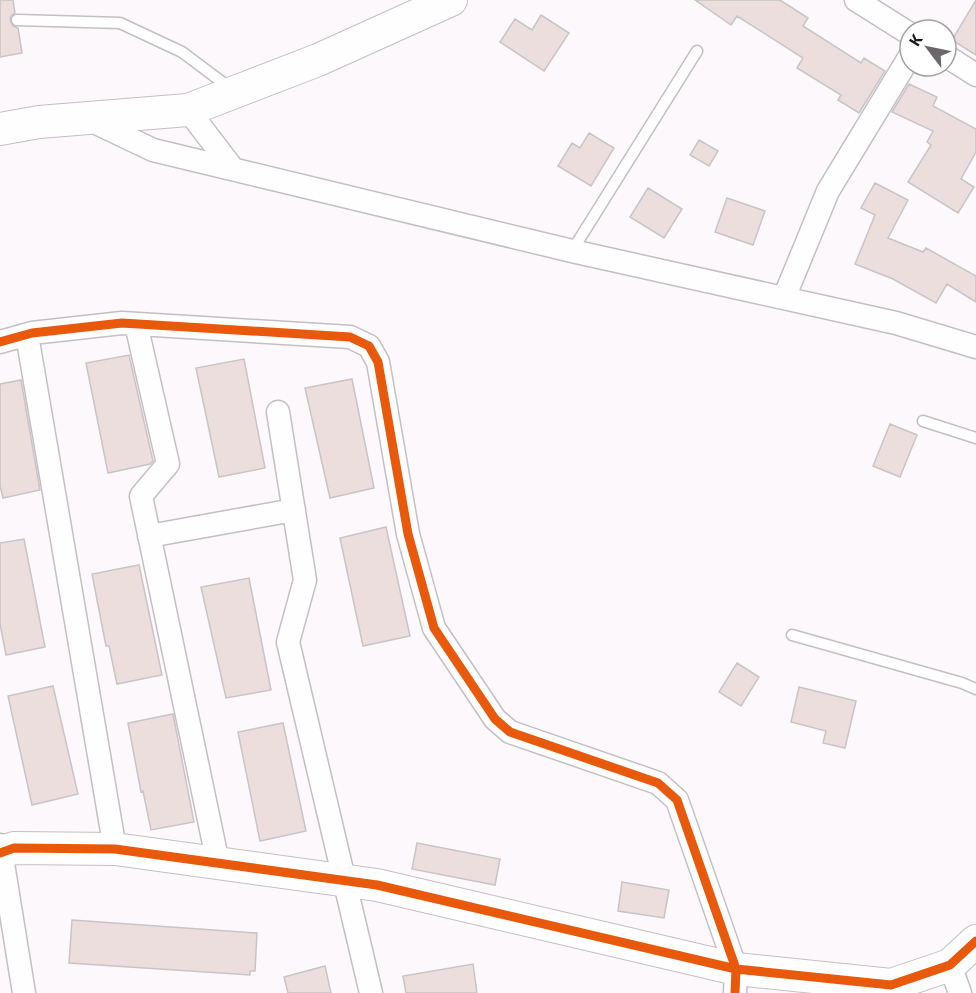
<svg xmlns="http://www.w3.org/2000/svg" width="976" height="993" font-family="'Exo 2',sans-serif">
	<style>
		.building { fill: #ebdedc; stroke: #c9c4c5; stroke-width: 1.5 }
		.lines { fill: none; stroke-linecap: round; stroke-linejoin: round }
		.lane-casing { stroke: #c3bfc3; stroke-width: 13 }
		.street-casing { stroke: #c3bfc3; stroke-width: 25 }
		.secondary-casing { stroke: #c3bfc3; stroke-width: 34 }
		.lane { stroke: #fffeff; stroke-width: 10 }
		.street { stroke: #fffeff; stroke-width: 22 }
		.secondary { stroke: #fffeff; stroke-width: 32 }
		.cycleway-casing { stroke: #fff; stroke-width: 13 }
		.cycleway { stroke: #e8590c; stroke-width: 9 }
	</style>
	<rect width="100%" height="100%" fill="#fcf8fc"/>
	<path class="building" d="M0,0h13l2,13 -4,3 -1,4 3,6 5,2 4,25 -22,4z
		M695,0h85l28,18 -5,8 58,37 3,-5 21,13 -26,42 -21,-13 3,-5 -44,-27 6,-10 -66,-42 -6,9z
		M976,0v55l-24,-15z
		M541,15l28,18 -25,38 -44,-29 15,-23 17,11z
		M909,84l28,13 -4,9 43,23v23l-15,27 13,8 -16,26 -50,-31 23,-37 -4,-3 6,-11 -41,-19z
		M589,133l25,15 -23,38 -33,-20 14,-23 8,5z
		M699,140l19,11 -9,15 -19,-11z
		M875,183l33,17 -20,38 35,14 3,-4 50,28v26l-29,-18 -11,19 -43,-24 -38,-15 20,-49 -14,-7z
		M648,188l34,21 -18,29 -34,-21z
		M727,198l38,13 -12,34 -38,-13z
		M129,355l24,106 -3,3 -42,9 -22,-110z
		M244,359l21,109 -46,9 -23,-109z
		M352,379l22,109 -44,10 -25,-110z
		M21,380l19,110 -37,8 -3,-12v-102z
		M890,424l27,11 -17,42 -27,-11z
		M386,527l24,109 -47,10 -23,-108z
		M24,539l21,108 -39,8 -6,-31v-81z
		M139,565l23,110 -45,9 -8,-38h-3l-14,-72z
		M249,578l22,112 -45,8 -25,-111z
		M737,663l22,14 -18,29 -22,-14z
		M53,686l25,108 -46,11 -24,-109z
		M799,687l57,14 -11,47 -22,-5 3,-12 -35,-9z
		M173,714l21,108 -43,8 -8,-39 -2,1 -13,-69z
		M283,723l23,108 -46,10 -22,-109z
		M417,843l83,16 -5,26 -83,-16z
		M622,882l47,8 -5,28 -46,-7z
		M72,920l185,13 -2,38h-5v4l-181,-12z
		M473,964l4,29h-71l-3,-17z
		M325,966l6,27h-43l-4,-16z"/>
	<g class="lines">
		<defs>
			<path id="lane" d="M17,20l103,3 62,29 48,36
				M572,251l125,-200
				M923,421l53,17
				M792,635l170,48 14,6"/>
			<path id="street" d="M856,0l54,34
				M946,56l30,19
				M188,110l45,59
				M88,119l65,31 419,101 324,72 80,24
				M784,298l44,-107 82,-135
				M136,324l32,140 -27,32 77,367
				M27,335l88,514
				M0,342l32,-9 90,-10 228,14 19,9 9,16 30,172 26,94 61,91 15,13 148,51 19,17 59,169 -1,24
				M278,412l27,168 -17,62 83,351
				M149,536l145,-26
				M0,845l24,148
				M950,965l10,28"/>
			<path id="secondary" d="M0,129l39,-7 149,-12 130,-50 133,-60
				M0,853l14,-5 101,1 262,36 359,84 155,16 59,-20 26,-24"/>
		</defs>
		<use href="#lane" class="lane-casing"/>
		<use href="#street" class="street-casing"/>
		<use href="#secondary" class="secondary-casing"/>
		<use href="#lane" class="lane"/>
		<use href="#street" class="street"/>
		<use href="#secondary" class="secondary"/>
		<defs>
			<path id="cycleway" d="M0,342l32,-9 90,-10 228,14 19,9 9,16 30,172 26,94 61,91 15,13 148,51 19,17 59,169 -1,24
				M0,853l14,-5 101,1 262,36 359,84 155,16 59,-20 26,-24"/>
		</defs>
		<use href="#cycleway" class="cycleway-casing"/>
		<use href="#cycleway" class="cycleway"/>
	</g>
	<g transform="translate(928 48) rotate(302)"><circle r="28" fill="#ffffff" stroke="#a4a2a4" stroke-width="1.5"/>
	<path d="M0-4.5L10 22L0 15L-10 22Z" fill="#6a666a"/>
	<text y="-9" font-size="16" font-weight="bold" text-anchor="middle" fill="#1b171b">K</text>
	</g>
</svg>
